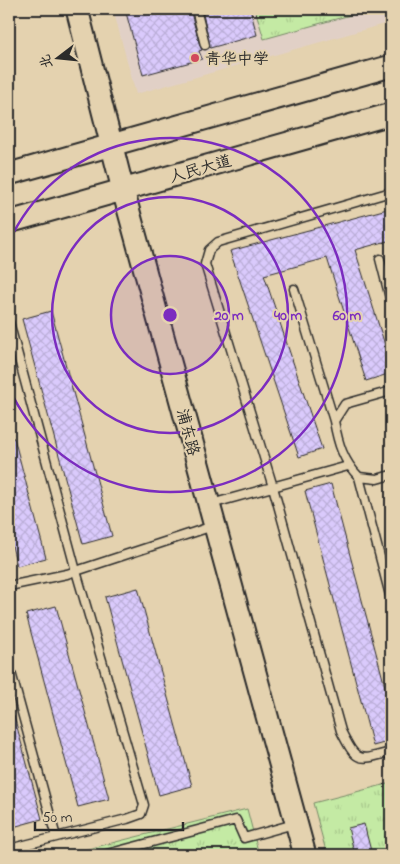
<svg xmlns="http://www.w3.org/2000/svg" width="400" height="864" font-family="'Indie Flower','LXGW WenKai TC',sans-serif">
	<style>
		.built { fill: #e1d0c6 }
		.park { fill: url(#park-tufts); stroke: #788a68 }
		.building { fill: url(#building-cross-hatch); stroke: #2b2b2b }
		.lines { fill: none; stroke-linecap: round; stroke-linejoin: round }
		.lane-casing { stroke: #2b2b2b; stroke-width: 11 }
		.secondary-casing { stroke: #2b2b2b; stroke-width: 25 }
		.lane { stroke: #e4d2af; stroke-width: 8 }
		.secondary { stroke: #e4d2af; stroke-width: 21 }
		.ring { fill: none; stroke: #7b2cbf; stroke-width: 2.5 }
		.poi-dot { fill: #d1495b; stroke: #e4d2af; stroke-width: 2 }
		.labels { text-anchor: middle; stroke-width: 4; stroke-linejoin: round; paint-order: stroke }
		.poi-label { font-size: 16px; fill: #2b2b2b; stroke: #e4d2af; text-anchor: start }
		.street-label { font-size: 16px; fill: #2b2b2b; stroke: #e4d2af }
		.centre { fill: #7b2cbf; stroke: #e4d2af; stroke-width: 2.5 }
		.ring-label { font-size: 15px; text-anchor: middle; font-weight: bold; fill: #7b2cbf; stroke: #e4d2af; stroke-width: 4; stroke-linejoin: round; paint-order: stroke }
	</style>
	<defs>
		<pattern id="park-tufts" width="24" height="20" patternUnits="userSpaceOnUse" patternTransform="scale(1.25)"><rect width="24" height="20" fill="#c4eaa4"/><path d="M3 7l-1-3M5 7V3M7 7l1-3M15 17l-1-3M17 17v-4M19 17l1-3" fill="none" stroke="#a9c98d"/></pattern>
		<pattern id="building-cross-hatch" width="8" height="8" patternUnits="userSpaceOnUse" patternTransform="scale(1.25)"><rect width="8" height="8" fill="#dacafc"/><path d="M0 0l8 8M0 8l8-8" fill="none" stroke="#bbaed8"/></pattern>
	</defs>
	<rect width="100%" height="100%" fill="#e4d2af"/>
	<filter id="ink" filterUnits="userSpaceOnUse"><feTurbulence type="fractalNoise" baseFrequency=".02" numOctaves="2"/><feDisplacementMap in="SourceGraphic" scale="10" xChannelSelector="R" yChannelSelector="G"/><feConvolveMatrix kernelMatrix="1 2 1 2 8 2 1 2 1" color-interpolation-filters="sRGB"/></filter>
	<g filter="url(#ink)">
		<path class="built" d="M113,9h278v13l-255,72z"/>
		<path class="park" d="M255,9h117l-108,30z
			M391,783v72h-64l-14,-52z
			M247,809l12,46h-195z"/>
		<path class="building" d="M125,9h65l10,37 2,4 -3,1 3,8 -59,16z
			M202,9h48l7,26 -47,13z
			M391,208v32l-36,10 36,114v9l-25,8 -39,-123 -63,17 58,174 -23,8 -69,-206z
			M51,311l61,225 -29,8 -61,-225z
			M9,438h5l32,120 -29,8 -8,-32z
			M331,484l60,225v32l-18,5 -68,-255z
			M138,588l54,198 -33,9 -54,-198z
			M56,606l53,193 -31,8 -52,-193z
			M9,716h5l28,103 -29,8 -4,-14z
			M364,824l8,31h-17l-7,-27z"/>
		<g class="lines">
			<defs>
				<path id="lane" d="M196,9l9,36
					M9,79l2,21 -2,9
					M391,192l-173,50 -9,8 -4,14 68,223 68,244c16,32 17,30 50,21
					M380,259l11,43
					M294,289l40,132
					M9,322l67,249 68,234 -3,9 -14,5 -118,30
					M391,391l-46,13 -11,17c4,22 9,40 25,56l18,2 14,-4
					M359,477l32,122
					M211,504l137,-38
					M9,586l58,-12 146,-48
					M9,665l47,172
					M103,855l133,-35 8,18 50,-14"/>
				<path id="secondary" d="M77,9l46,181 182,665
					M9,174l382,-108
					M9,222l382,-108"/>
			</defs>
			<use href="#lane" class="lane-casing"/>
			<use href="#secondary" class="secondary-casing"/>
			<use href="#lane" class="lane"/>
			<use href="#secondary" class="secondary"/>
		</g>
	</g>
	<circle cx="170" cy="315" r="59" fill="#7b2cbf" fill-opacity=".12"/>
	<g class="ring">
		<circle cx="170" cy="315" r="59"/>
		<circle cx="170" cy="315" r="118"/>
		<path d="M9 242A177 177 0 1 1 9 388"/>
	</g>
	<circle class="poi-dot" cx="195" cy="58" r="5"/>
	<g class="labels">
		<g class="poi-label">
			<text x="205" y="64">青华中学</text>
		</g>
		<g class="street-label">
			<text transform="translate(200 168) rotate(-16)" y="6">人民大道</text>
			<text transform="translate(189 432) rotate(75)" y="6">浦东路</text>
		</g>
	</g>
	<circle cx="170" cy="315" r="8" class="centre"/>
	<g class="ring-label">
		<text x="229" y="320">20 m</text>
		<text x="288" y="320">40 m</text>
		<text x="347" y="320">60 m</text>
	</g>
	<rect width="400" height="864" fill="none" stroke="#e4d2af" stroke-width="30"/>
	<rect x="15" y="15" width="370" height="834" fill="none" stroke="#2b2b2b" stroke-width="2" filter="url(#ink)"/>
	<g transform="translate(58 58) rotate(254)" stroke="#e4d2af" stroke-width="4" paint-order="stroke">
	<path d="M0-4L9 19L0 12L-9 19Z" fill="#2b2b2b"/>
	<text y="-8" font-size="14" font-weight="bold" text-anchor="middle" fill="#2b2b2b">北</text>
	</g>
	<path d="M35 822v8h148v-8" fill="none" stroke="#2b2b2b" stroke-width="2.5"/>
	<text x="42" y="822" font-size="15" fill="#2b2b2b" stroke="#e4d2af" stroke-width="4" paint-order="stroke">50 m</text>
</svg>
